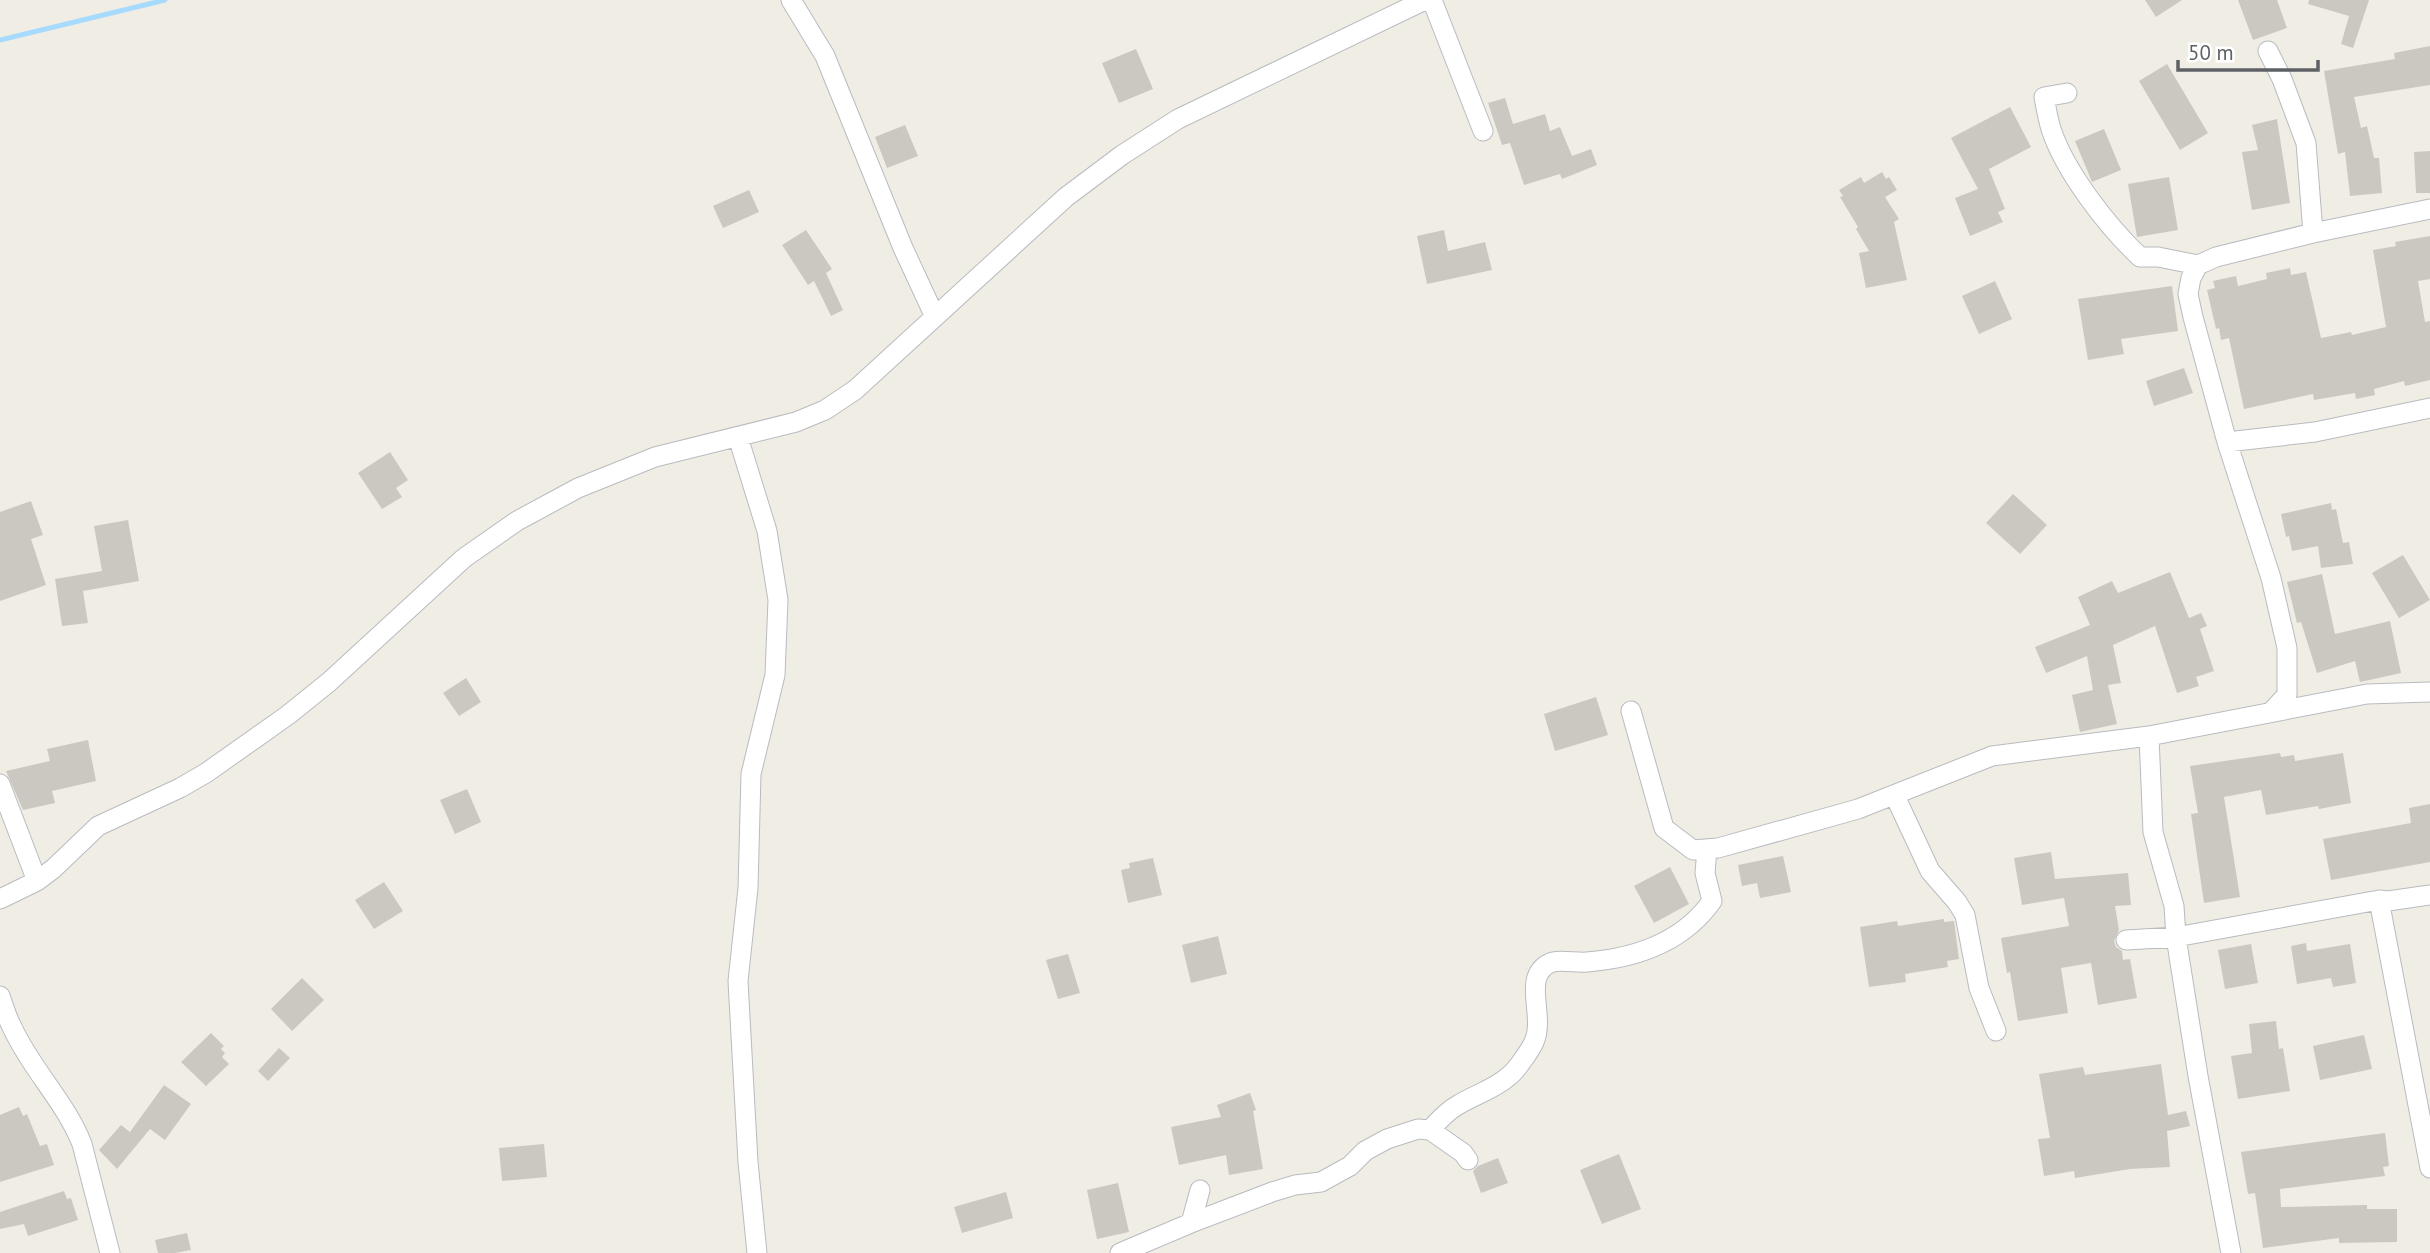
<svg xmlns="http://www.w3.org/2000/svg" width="2430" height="1253" font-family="'PT Sans',sans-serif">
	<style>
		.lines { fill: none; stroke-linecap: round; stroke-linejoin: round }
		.stream { stroke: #a6daff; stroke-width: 5 }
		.building { fill: #cbc8c2 }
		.street-casing { stroke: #b8bbbf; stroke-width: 21 }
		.street { stroke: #fff; stroke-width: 19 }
	</style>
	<rect width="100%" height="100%" fill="#f0ede5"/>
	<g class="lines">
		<path class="stream" d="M0,40l165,-40"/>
	</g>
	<path class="building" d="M2145,0h37l-26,17z
		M2238,0h39l10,28 -34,12z
		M2309,0h60l-16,48 -12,-4 8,-28 -41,-12z
		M2430,46v39l-76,12 7,31 6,-2 7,32h5l3,35 -32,3 -5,-44 -7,2 -14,-83 71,-12 -1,-6z
		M1136,49l17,40 -34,14 -17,-40z
		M2167,64l41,69 -28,17 -41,-69z
		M1505,98l8,26 32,-10 5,17 10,-4 12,29 19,-7 6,16 -35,14 -2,-5 -36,11 -14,-42 -8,2 -14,-42z
		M2010,107l21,40 -42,22 16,40 -7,3 5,10 -33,14 -15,-38 23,-9 -27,-51z
		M2277,119l13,84 -38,7 -10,-58 16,-2 -6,-25z
		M905,125l13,31 -31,12 -12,-31z
		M2104,129l17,41 -29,12 -17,-41z
		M2430,151v42h-14l-2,-41z
		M1882,172l4,7 3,-2 8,13 -12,7 14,22 -5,3 13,58 -41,8 -7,-35 10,-2 -13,-22 2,-2 -18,-30 3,-1 -4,-6 22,-13 3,6z
		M2169,177l9,53 -41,7 -9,-53z
		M749,190l10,22 -36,16 -10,-22z
		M806,230l26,39 -6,4 17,37 -12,6 -17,-35 -6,4 -26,-40z
		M1444,230l4,21 37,-9 7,28 -65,14 -10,-48z
		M2430,236v43l-12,2 7,41 5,-1v59l-25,6 -1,-5 -30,8 1,6 -19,4 -1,-6 -41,7 -1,-6 -69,15 -15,-71 -8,2 -2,-12 -3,1 -9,-39 8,-2 -2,-7 23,-5 2,10 29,-7 -1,-6 24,-5 1,7 15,-3 15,66 30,-6 1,3 34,-8 -13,-77 23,-4 -1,-4z
		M1995,281l17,38 -33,15 -17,-38z
		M2172,286l6,45 -57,8 3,15 -36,6 -10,-61z
		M2184,368l9,25 -39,13 -8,-25z
		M390,452l18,28 -12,8 6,9 -20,12 -24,-36z
		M2013,494l34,31 -27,29 -34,-31z
		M31,501l12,34 -12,4 15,46 -46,16v-89z
		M2331,503l1,7 4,-1 7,34 6,-1 4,22 -32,4 -3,-22 -26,5 -3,-15 -3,1 -5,-23z
		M128,520l11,61 -56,10 5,32 -26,3 -7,-47 47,-8 -8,-45z
		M2403,555l27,45 -31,18 -27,-45z
		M2170,572l19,46 12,-5 6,13 -7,3 14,42 -18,6 3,9 -22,7 -22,-67 -42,19 8,38 -13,2 9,39 -37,8 -8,-37 21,-5 -6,-34 -41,17 -11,-26 55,-22 -12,-28 34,-16 6,12z
		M2322,574l13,60 55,-13 11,52 -41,9 -5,-21 -38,12 -16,-51 -4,1 -10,-41z
		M466,678l15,24 -22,14 -16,-23z
		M1596,697l12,38 -53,16 -11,-37z
		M88,740l8,41 -44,10 3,12 -32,7 -17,-39 44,-10 -3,-12z
		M2280,753l1,4 13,-2 1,6 48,-8 8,50 -32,6 -1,-3 -52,9 -5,-25 -37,7 16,100 -36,6 -13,-89 7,-1 -8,-47z
		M467,789l14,33 -26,12 -15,-34z
		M2430,804v58l-99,18 -8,-41 88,-16 -2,-15z
		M2051,852l4,27 73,-6 3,32 -16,1 4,24 -5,11 2,6 6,4 1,9 7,-1 7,39 -39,7 -7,-42 -30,5 7,45 -50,8 -8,-49 -3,1 -6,-35 68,-12 -5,-28 -42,7 -8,-47z
		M1783,856l8,36 -31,6 -3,-15 -15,3 -4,-21z
		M1153,858l9,37 -34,8 -7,-33 9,-2 -1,-5z
		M1670,867l19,37 -35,19 -20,-37z
		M384,882l19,29 -29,18 -19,-29z
		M1944,919v3l10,-1 5,38 -12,2 1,6 -43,7 1,8 -37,5 -9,-60 37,-6 1,5z
		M1218,936l9,38 -36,9 -9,-38z
		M2306,943l1,8 43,-7 6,39 -23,4 -2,-9 -34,6 -6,-38z
		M2251,944l7,39 -33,6 -7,-39z
		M1068,954l12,39 -22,6 -12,-39z
		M302,978l22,22 -32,31 -21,-22z
		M2276,1021l3,28 4,-1 7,43 -52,8 -7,-43 21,-3 -3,-29z
		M211,1033l13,13 -3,3 4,4 -3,4 7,7 -23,22 -25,-24z
		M2364,1035l8,34 -52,11 -7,-34z
		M279,1048l11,10 -22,23 -10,-10z
		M2161,1064l7,51 18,-4 4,15 -23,5 3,36 -40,2 -55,9 -1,-7 -30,5 -6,-37 12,-1 -11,-64 44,-7 2,8z
		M164,1085l27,19 -26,36 -15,-11 -33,40 -18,-19 22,-25 9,7z
		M1250,1093l6,17 -3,1 10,58 -34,6 -3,-20 -47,10 -8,-38 50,-10 -4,-12z
		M19,1107l4,9 4,-2 13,32 7,-2 7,21 -54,17v-67z
		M2385,1133l4,33 -6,1 2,9 -105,13 1,18 86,-2v4h30v33l-58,1v-5l-76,10 -8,-55 -7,1 -7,-42z
		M544,1144l3,33 -45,4 -3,-33z
		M1619,1154l22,55 -39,15 -22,-54z
		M1498,1158l10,25 -27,10 -8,-22 5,-5z
		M1118,1183l11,49 -32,7 -10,-49z
		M64,1191l3,8 4,-1 7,22 -50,16 -4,-12 -24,5v-17z
		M1006,1192l7,26 -51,15 -8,-26z
		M187,1233l4,17 -16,3h-17l-3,-13z"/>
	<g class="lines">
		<defs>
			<path id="street" d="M791,0l34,56 78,192 32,69
				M1432,0l51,131
				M2268,51l14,28 24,64 7,90
				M2067,93l-23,4c2,11 4,22 7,32 14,43 57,98 89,128h18l40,8
				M738,437l29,94 11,69 -3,75 -24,99 -3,114 -10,93 10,181 9,91
				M2227,442l88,-10 115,-24
				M1631,711l33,117 29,22 25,-2 140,-39 134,-53 157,-20 218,-42 63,-2
				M2272,711l15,-16v-47l-16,-70 -44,-136 -34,-125 -5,-23 3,-16 7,-13 18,-8 97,-24 117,-24
				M2149,736l4,96 21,74 2,31 22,139 33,177
				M0,784l37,97
				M1895,796l35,75 27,31 8,13 14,73 17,43
				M0,899l37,-18 16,-12 45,-43 82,-38 26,-15 82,-58 41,-33 135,-124 53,-37 61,-33 77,-31 141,-35 29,-12 30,-20 211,-193 56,-42 56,-36 247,-119
				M2379,900l9,1 42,-6
				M2126,940l50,-3 203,-37 51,268
				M0,996c4,11 7,22 12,31 19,42 53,74 70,117l28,109
				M1430,1130c8,-9 17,-19 28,-25 16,-10 37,-16 51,-29 7,-5 22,-27 25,-34 12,-27 -13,-65 16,-79 9,-4 26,0 37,-1 50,-4 96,-20 125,-61l-7,-28 2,-24
				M1191,1223l81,-31 23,-7 26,-3 29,-16 15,-15 22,-12 31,-10 12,1 33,23 5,7
				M1120,1253l71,-30 9,-33"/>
		</defs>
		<use href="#street" class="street-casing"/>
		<use href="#street" class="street"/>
	</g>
	<path d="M2178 60v10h140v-10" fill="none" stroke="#5d6166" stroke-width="3.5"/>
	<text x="2188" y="60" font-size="21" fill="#5d6166" stroke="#ffffff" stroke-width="5" paint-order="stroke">50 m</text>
</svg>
